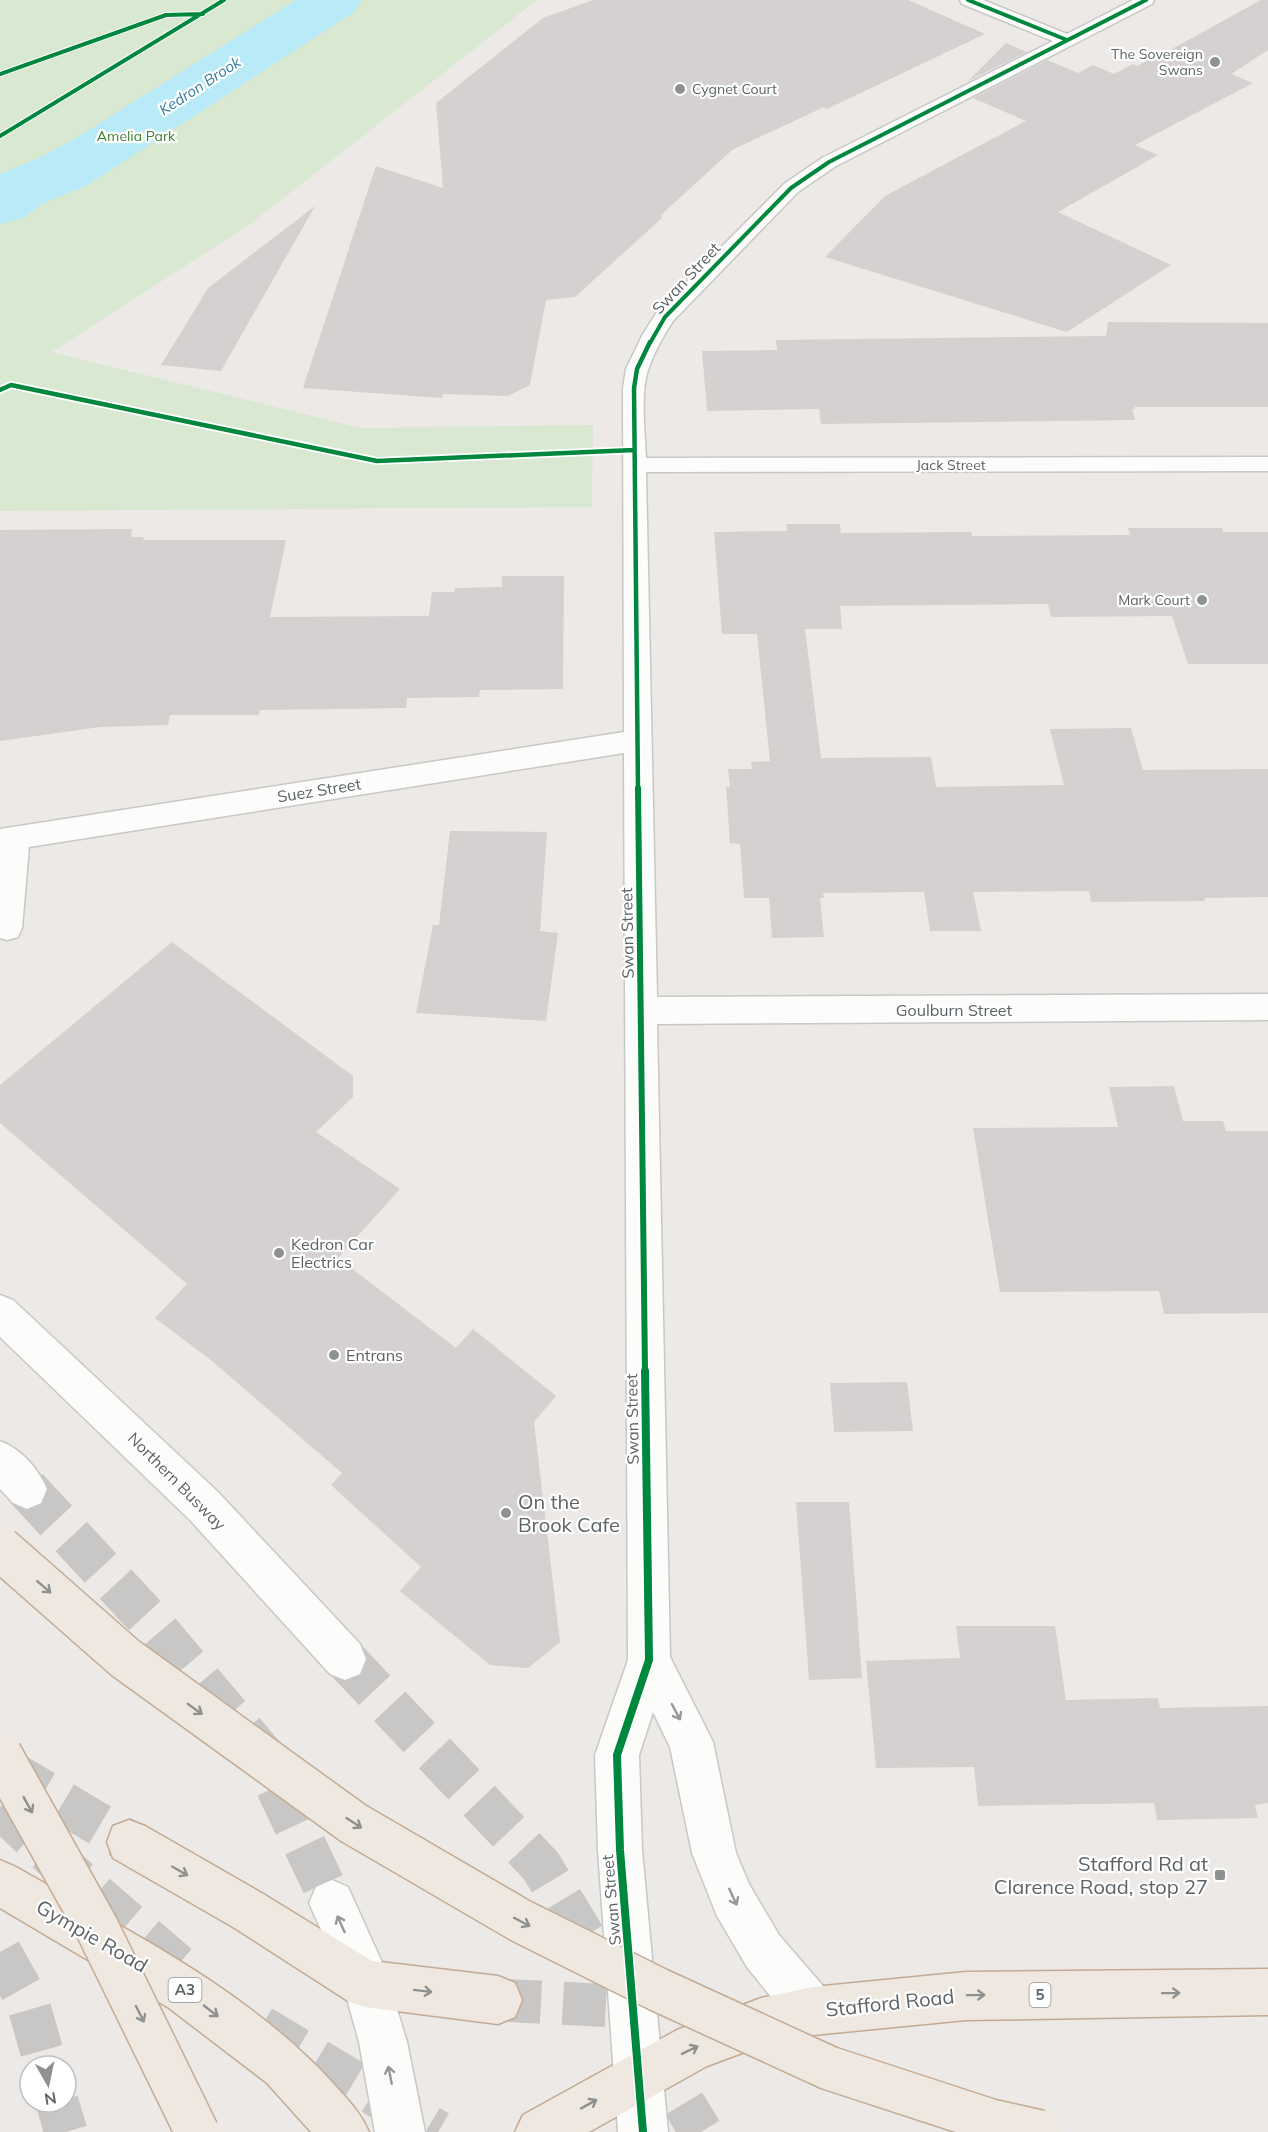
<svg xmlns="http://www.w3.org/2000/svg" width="1268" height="2132" font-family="Mulish,sans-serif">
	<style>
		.green { fill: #d8e8d1 }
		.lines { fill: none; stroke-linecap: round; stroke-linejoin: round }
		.river { fill: #b9eaf8; fill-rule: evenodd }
		.building { fill: #d4d1d0 }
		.minor-tunnel { stroke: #c8c7c6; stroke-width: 43; stroke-dasharray: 43 22; stroke-linecap: butt }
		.highway-tunnel { stroke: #c8c7c6; stroke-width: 43; stroke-dasharray: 43 22; stroke-linecap: butt }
		.minor-casing { stroke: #c7c8c7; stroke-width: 3 }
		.highway-casing { stroke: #c4aa93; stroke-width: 3 }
		.minor { fill: #fcfcfb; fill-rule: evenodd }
		.highway { fill: #efe8e0; fill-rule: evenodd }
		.highway-bridge-casing { stroke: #c4aa93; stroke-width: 46; stroke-linecap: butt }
		.highway-bridge { stroke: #efe8e0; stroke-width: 43 }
		.cycleway-far3-casing { stroke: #fff; stroke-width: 6 }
		.cycleway-far2-casing { stroke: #fff; stroke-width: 8 }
		.cycleway-far1-casing { stroke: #fff; stroke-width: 10 }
		.cycleway-casing { stroke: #fff; stroke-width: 11 }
		.cycleway-far3 { stroke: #00873e; stroke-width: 4 }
		.cycleway-far2 { stroke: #00873e; stroke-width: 4.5 }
		.cycleway-far1 { stroke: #00873e; stroke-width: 6 }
		.cycleway { stroke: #00873e; stroke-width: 8 }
		.oneway { stroke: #8f9190 }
		.oneway2 { stroke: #94989a }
		.poi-dot { fill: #8e9192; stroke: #fff; stroke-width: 2 }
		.labels { text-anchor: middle; stroke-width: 4.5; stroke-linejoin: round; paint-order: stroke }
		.far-poi-label { font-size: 14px; fill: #5c6265; stroke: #fff; text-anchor: end }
		.far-park-label { font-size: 14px; fill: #3c8130; stroke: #fff }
		.far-street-label { font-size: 14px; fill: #5c6265; stroke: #fff }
		.far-water-label { font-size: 15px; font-style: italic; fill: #347c9b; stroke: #fff }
		.shield { fill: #fff; stroke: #8d9193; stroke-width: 1.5 }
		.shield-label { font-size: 15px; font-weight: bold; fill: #5c6265 }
		.street-label { font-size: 16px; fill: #5c6265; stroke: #fff }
		.poi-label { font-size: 16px; fill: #5c6265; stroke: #fff; text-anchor: start }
		.near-poi-label { font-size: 20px; fill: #5c6265; stroke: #fff; text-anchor: start }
		.near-street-label { font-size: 20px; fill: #5c6265; stroke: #fff }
	</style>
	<rect width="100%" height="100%" fill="#ece9e6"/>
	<path class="green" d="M0,0h537l-287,224 -198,128 308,76 233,-3 -1,82 -592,4z"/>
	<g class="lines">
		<path class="river" d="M296,0h66l-8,12 -237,154 -32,20 -41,17 -21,15 -23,6v-50l39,-16 34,-18z"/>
	</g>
	<path class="building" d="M593,0h315l77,34 -158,75 -3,-2 -92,43 -71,65 1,3 -87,79 -29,3 -16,85 -22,11 -65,-2 -1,4 -139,-10 73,-222 67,22 -7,-85 107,-85z
		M1261,0h7v50l-37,24 22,9 -118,62 23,10 -100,57 113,53 -104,67 -242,-75 60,-61 141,-75 -53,-23 74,-38 31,13 15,-8 21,9 19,-10 4,2 11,-6 2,1z
		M1006,43l21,9 -59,29z
		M315,206l-94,165 -60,-6 47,-77z
		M1108,322l160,1v84h-134l1,2h-3l3,11 -314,4 -2,-15 -112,2 -5,-60 75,-1 -1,-10 330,-4z
		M786,524h54l1,9 130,-1 1,4 158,-1 -2,-7h94l1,4h45v132h-80l-16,-48 -121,1 -3,-13 -208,2 2,23h-37l16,129 110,-1 5,30 128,-2 -14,-56 81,-1 12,42 125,-1v128l-64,1 1,3 -114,1 -2,-11 -116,1 8,39h-51l-6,-39 -101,1 1,5h-4l4,39 -52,1 -3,-40h-25l-4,-54 -10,-1 -4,-56h4l-2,-18h24l-1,-7 19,-1 -13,-127h-35l-8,-102 73,-1z
		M132,529l-1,8h13l-1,3h143l-16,77 159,-1 3,-24h22l1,-4 47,-1v-11h62l-1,113 -83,1 -1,7 -72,1 -1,10 -146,2 -1,5h-89l-2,10 -68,2 -100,14v-211z
		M450,831l97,1 -7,99 18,2 -12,88 -130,-8 17,-88h6z
		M172,942l181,134v21l-37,35 84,57 -62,69 118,90 17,-19 83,67 -22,26 26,220 -32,26 -38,-3 -90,-74 21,-24 -90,-82 11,-12 -130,-112 -57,-43 32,-34 -187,-161v-38z
		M1174,1086l9,35h40l3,10h42v182l-104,1 -5,-23 -159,1 -27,-164 145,-1 -9,-40z
		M907,1382l6,49 -79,1 -4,-49z
		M796,1502h53l13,176 -53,2z
		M956,1626h99l11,74 92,-2 2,10 108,-2v97l-13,2 3,13 -101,2 -3,-17 -176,3 -4,-39 -98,1 -10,-107 94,-3z"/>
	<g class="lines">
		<path class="minor-tunnel" d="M27,1489l119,128 115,136 71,150
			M345,1659l196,207 58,96
			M650,2048l51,84"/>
		<path class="highway-tunnel" d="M7,1770l122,72
			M0,1807l70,66 120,103
			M0,1952l27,48 19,66
			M498,2000l157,8
			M261,2027l177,105
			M57,2102l9,30"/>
		<defs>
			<path id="minor" d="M960,0h23l84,34 66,-34h21l-2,4 -316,162 -38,26 -125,129c-9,14 -18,30 -24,46 -9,24 -4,65 -3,91l622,-1v14l-622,1 11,525 611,-3v26l-611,4 13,633 43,85 23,111 13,31 30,51 51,59 7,17 -7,17 -17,7 -17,-7 -49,-61 -30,-51 -25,-63 -22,-106 -17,-35 -14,43 3,95 26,282h-50l-20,-282 -3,-95 33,-95 -4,-907 -595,94 -7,81 -4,9 -11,3 -7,-2v-109l624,-97 -1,-344 3,-19 17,-35 14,-22 127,-128 38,-26 231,-117 -91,-37z
				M0,1295l13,5 205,192 142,152 6,15 -6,15 -15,6 -15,-6 -140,-154 -190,-183z
				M0,1441c21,8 38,27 47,48l-6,14 -14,6 -14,-6 -13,-14z
				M332,1880l16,7 36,80 23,75 18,90h-50l-16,-90 -20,-72 -30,-67 7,-16z"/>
			<path id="highway" d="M129,1820l16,6 120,69 107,66 126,15 17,7 7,17 -7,17 -17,7 -133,-17 -17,-6 -115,-74 -120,-69 -6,-16 6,-16z
				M0,1860l16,7c110,63 228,120 315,214 15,17 29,30 38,51h-58l-44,-49 -98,-75 -169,-100z
				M1268,1969v46l-302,5 -153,15 -52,11 -54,20 -118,66h-74l8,-17 154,-85 84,-32 52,-11 153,-15z"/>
		</defs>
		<use href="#minor" class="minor-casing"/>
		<use href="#highway" class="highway-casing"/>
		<use href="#minor" class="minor"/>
		<use href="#highway" class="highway"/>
		<defs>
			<path id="highway-bridge" d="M0,1548l125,110 228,165 168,98 138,69 170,78 162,53 49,11
				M0,1754l97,174 100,204"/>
		</defs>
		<use href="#highway-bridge" class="highway-bridge-casing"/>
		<use href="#highway-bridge" class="highway-bridge"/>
		<defs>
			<path id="cycleway-far3" d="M968,0l99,40
				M0,74l166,-59 37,-1
				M0,136l224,-136
				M650,343l15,-26 126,-129 38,-26 317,-162"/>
			<path id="cycleway-far2" d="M0,390l11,-5 366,76 257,-11
				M638,790l-4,-402 3,-19 13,-27"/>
			<path id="cycleway-far1" d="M638,788l7,584"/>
			<path id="cycleway" d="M643,2132l-23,-282 -3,-95 32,-95 -4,-289"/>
		</defs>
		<use href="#cycleway-far3" class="cycleway-far3-casing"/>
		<use href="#cycleway-far2" class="cycleway-far2-casing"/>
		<use href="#cycleway-far1" class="cycleway-far1-casing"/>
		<use href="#cycleway" class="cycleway-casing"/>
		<use href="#cycleway-far3" class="cycleway-far3"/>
		<use href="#cycleway-far2" class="cycleway-far2"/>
		<use href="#cycleway-far1" class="cycleway-far1"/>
		<use href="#cycleway" class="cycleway"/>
	</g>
	<defs><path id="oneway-shaft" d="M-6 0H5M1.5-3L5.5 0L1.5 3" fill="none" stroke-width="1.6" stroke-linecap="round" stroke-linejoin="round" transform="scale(1.5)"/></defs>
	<g class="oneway">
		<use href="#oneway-shaft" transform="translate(44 1587) rotate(41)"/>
		<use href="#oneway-shaft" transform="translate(195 1709) rotate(36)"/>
		<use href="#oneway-shaft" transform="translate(28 1805) rotate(61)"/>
		<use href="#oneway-shaft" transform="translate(354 1823) rotate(33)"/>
		<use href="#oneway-shaft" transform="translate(180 1871) rotate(30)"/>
		<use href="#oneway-shaft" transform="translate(522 1922) rotate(28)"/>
		<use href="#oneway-shaft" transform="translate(423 1991) rotate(7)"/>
		<use href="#oneway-shaft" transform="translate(1171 1993) rotate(-1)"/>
		<use href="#oneway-shaft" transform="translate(976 1995) rotate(-1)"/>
		<use href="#oneway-shaft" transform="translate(211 2011) rotate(38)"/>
		<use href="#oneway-shaft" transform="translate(140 2014) rotate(63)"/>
		<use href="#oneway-shaft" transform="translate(690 2050) rotate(-26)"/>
		<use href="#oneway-shaft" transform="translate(589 2104) rotate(-29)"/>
	</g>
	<g class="oneway2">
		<use href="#oneway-shaft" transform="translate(676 1712) rotate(62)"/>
		<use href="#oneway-shaft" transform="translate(733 1897) rotate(65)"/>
		<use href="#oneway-shaft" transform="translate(341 1924) rotate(-114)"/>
		<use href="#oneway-shaft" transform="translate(390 2075) rotate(-101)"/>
	</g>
	<g class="poi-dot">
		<circle cx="1215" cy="62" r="6"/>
		<circle cx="680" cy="89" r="6"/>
		<circle cx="1202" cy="600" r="6"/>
		<circle cx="279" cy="1253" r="6"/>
		<circle cx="334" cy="1355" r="6"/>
		<circle cx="506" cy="1513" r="6"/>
		<rect x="1214" y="1869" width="12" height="12" rx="3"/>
	</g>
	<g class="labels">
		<g class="far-poi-label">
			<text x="1203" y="59">The Sovereign<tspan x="1203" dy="16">Swans</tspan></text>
			<text x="692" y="94" text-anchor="start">Cygnet Court</text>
			<text x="1190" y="605">Mark Court</text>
		</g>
		<g class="far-park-label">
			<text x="136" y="141">Amelia Park</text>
		</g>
		<g class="far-street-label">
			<text x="951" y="470">Jack Street</text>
		</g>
		<g class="far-water-label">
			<text transform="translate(200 86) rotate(-33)" y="5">Kedron Brook</text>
		</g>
		<g class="shield">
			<rect x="168.5" y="1978" width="33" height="24" rx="4.5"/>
			<rect x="1029.5" y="1983" width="21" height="24" rx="4.5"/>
		</g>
		<g class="shield-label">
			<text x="185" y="1995">A3</text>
			<text x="1040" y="2000">5</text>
		</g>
		<g class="street-label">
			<text transform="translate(686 278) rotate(-47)" y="6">Swan Street</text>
			<text transform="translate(319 790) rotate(-9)" y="6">Suez Street</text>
			<text transform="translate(627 933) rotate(-91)" y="6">Swan Street</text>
			<text x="954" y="1016">Goulburn Street</text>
			<text transform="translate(632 1419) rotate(-91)" y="6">Swan Street</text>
			<text transform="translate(177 1481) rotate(45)" y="6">Northern Busway</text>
			<text transform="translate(611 1900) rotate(-95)" y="6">Swan Street</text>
		</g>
		<g class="poi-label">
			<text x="291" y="1250">Kedron Car<tspan x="291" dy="18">Electrics</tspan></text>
			<text x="346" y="1361">Entrans</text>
		</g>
		<g class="near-poi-label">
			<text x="518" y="1509">On the<tspan x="518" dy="23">Brook Cafe</tspan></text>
			<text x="1208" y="1871" text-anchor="end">Stafford Rd at<tspan x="1208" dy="23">Clarence Road, stop 27</tspan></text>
		</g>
		<g class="near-street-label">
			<text transform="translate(92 1936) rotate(30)" y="7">Gympie Road</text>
			<text transform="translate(890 2003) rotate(-6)" y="7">Stafford Road</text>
		</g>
	</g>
	<g transform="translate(48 2084) rotate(171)"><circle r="28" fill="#ffffff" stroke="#bec0c1" stroke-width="1.5"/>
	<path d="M0-4.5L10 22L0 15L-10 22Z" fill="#8e9192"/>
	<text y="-9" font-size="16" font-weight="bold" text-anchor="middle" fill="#5c6265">N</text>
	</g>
</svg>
